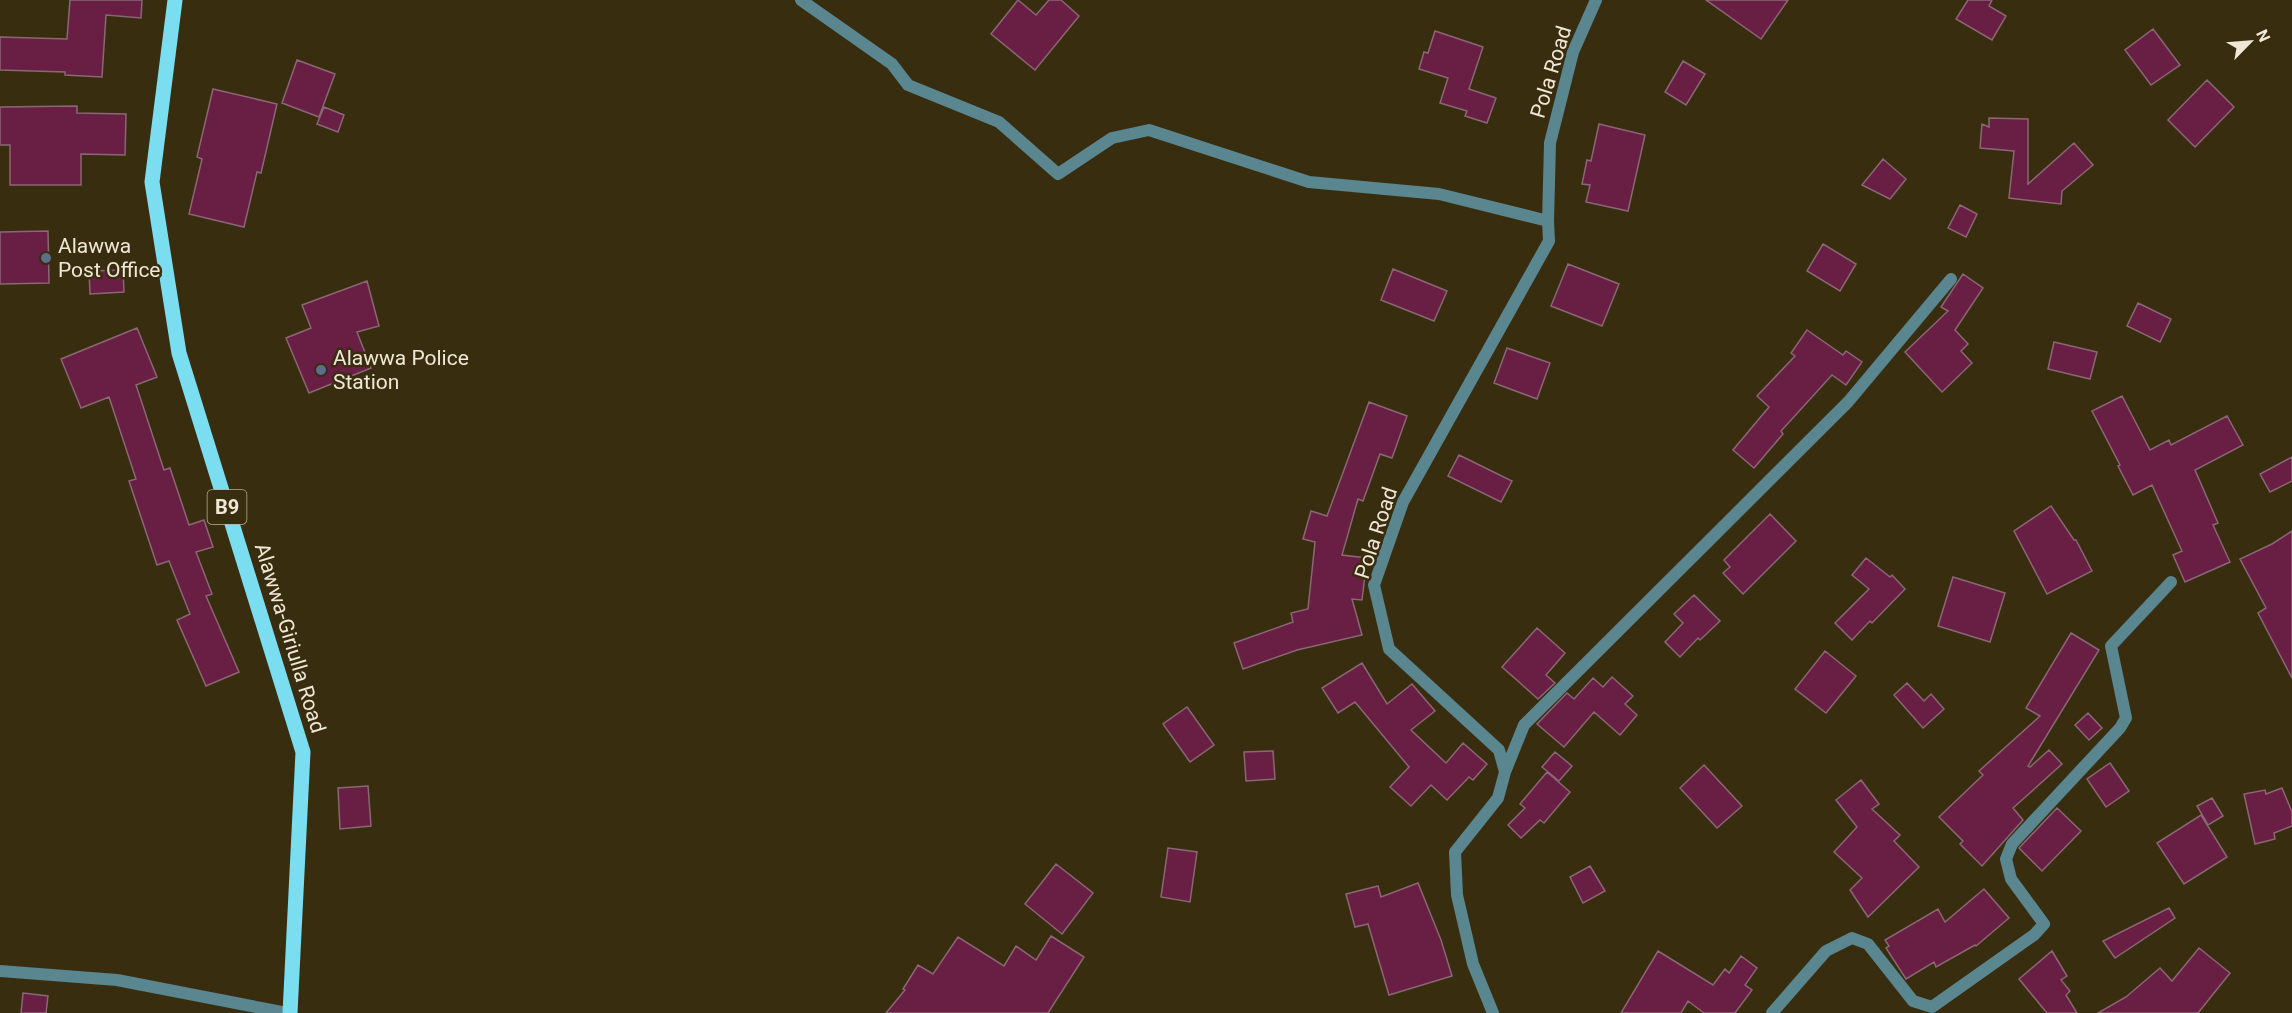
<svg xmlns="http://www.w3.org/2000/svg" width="2292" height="1013" font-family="Roboto,sans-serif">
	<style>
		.building { fill: #691e43; stroke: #8a6775; stroke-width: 1.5 }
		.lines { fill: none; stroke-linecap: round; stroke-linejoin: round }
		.minor { stroke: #59868f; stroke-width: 12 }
		.primary { stroke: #7addf0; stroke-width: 15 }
		.service-dot { fill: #5c6f8a; stroke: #392d10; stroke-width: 2 }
		.labels { text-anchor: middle; stroke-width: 5; stroke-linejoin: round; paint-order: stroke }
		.shield { fill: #392d10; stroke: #b8b09b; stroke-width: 1.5 }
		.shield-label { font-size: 20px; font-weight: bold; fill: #efe8d7 }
		.street-label { font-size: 21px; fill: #efe8d7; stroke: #392d10 }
		.poi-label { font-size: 21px; fill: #efe8d7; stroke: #392d10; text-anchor: start }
	</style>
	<rect width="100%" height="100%" fill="#392d10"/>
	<path class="building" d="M70,0h72l-1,18 -35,-3 -4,62 -37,-2v-3l-65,-2v-33l67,2z
		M1018,0l18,15 13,-15h12l18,16 -44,54 -44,-36z
		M1706,0h82l-27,39z
		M1968,0h24l-3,6 17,10 -14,24 -36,-21z
		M2153,29l27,36 -29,20 -26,-35z
		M1435,31l48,16 -14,42 27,9 -9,25 -22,-7 2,-5 -27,-8 8,-25 -29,-9 5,-17 4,1z
		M297,60l38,14 -16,43 -37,-14z
		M1683,61l22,13 -19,31 -21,-13z
		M2207,80l27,27 -39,40 -27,-27z
		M213,89l64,15 -16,69 -4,-1 -13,55 -55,-13 13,-55 -5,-2z
		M77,106v7l49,1 -1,41 -44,-1v31h-71v-40h-10v-38z
		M324,107l20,8 -6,17 -21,-8z
		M1989,118l39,1v65l46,-41 19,22 -31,26 -1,13 -52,-6 5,-47 -34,-3 2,-24 7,3z
		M1599,124l46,11 -17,76 -42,-9 4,-17 -8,-1 5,-24 4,1z
		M1883,159l23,20 -16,20 -28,-14z
		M1960,205l17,9 -11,23 -18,-9z
		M48,231l1,52 -49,1v-52z
		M1823,244l33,20 -16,27 -33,-20z
		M1568,264l51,20 -17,42 -51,-20z
		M1393,269l54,22 -13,30 -53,-21z
		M123,270l1,22 -34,2 -1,-23z
		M1963,274l20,14 -28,42 13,14 -7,7 11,12 -30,29 -37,-40 43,-41 -7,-4z
		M367,281l12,45 -22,6 14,36 -62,25 -23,-55 25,-10 -9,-23z
		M2138,303l33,16 -11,23 -33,-16z
		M137,328l20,49 -21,8 28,85 6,-2 19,57 15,-5 9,27 -17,5 16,42 -6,2 33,76 -33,14 -29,-66 13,-6 -21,-53 -12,4 -28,-84 7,-2 -27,-82 -28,11 -20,-49z
		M1807,330l36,25 3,-4 16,11 -16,23 -14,-10 -51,56 2,3 -29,34 -21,-18 36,-43 -12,-11 38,-40 -4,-3z
		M2054,342l43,10 -7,27 -42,-10z
		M1507,348l43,15 -13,36 -43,-16z
		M2122,396l28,54 19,-10 2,5 56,-29 16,29 -48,25 23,53 -5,2 17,37 -45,20 -12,-27 9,-4 -30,-66 -19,10 -15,-29 2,-1 -28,-54z
		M1369,402l38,14 -15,42 -12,-4 -17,47 -5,-2 -16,56 25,3 -5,42 -10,-1 10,36 -65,15 -54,19 -9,-26 59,-21 -2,-9 17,-4 7,-67 -12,-3 8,-28 16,5z
		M1459,455l53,26 -11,21 -53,-26z
		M2292,457v24l-22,11 -10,-18z
		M2051,506l23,34h2l16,31 -45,23 -33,-63z
		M1770,514l26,27 -53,53 -20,-21 7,-6 -6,-7z
		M2292,531v147l-34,-65 8,-5 -26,-49 32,-15z
		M1866,558l24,19 2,-2 13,14 -33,34 -2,-2 -18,19 -17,-17 34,-34 -17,-14z
		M1953,577l52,16 -15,49 -52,-16z
		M1694,595l26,26 -20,19 -2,-2 -18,19 -15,-15 18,-19 -9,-9z
		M1537,628l28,25 -19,22 9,8 -17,16 -36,-32z
		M2071,633l28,17 -71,116 2,1 19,-17 13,14 -49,44 10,12 -41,46 -22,-22 3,-3 -24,-24 44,-42 -4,-4 61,-55 -14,-8z
		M1825,651l31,25 -30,37 -31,-24z
		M1362,663l25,41 25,-20 23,27 -24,19 35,33 17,-20 24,21 -14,16 -4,-3 -22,23 -16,-15 -20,21 -21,-19 19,-20 -54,-65 -17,11 -16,-25z
		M1612,677l21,19 -8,8 12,11 -17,20 -26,-23 -30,35 -27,-23 30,-31 7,6 19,-21 10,9z
		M1907,683l17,18 7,-7 13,15 -21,19 -29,-33z
		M1187,707l27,38 -24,17 -27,-38z
		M2088,713l14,15 -13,12 -14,-15z
		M1273,751l2,28 -29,2 -2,-29z
		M1555,752l17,14 -13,15 -17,-14z
		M2110,763l19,28 -23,16 -19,-28z
		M1704,765l38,41 -25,22 -37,-40z
		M1547,772l23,20 -26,31 -4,-3 -19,18 -13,-13 17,-17 -5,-4z
		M1861,780l18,24 -7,5 28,26 -6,6 25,26 -51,50 -18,-27 12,-12 -28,-26 23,-25 -21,-27z
		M368,786l3,40 -31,3 -2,-41z
		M2282,788l10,24v14l-18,7 1,6 -20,5 -11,-50 21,-4 1,4z
		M2212,798l11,18 -15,9 -11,-19z
		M2057,808l24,23 -39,40 -23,-23z
		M2201,815l26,42 -43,27 -27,-41z
		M1168,848l29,4 -7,50 -29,-5z
		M1056,864l37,29 -31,41 -37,-30z
		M1590,866l15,25 -22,12 -13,-26z
		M1418,883l23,57 11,36 -63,19 -21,-71 -13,3 -9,-33 32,-8 3,11z
		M1984,889l25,29 -33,28 -1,-1 -39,22 -2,-5 -28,17 -20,-31 3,-2 -4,-6 53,-31 7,13z
		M2169,908l6,10 -60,40 -12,-17z
		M1051,936l33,21 -36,56h-162l19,-23 -2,-1 15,-24 15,9 25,-37 46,29 12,-20 20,14z
		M2199,948l31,25 -32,40h-100l28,-16 34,-29 12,13z
		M1658,951l55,34 12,-16 4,4 12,-17 16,12 -12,17 7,5 -17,23h-31l-16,-12 -7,12h-60z
		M2052,951l15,25 -6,4 9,11 -4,4 11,18h-30l-28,-34z
		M23,993l25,3 -2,17h-25z"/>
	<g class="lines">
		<path class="minor" d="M801,0l91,64 16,21 91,37 59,52 54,-36 37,-8 160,52 130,12 109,27
			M1505,772l19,-47 324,-323 103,-123
			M0,971l117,9 170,33
			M1493,1013l-20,-49 -16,-69 -2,-43 43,-54 7,-26 -6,-22 -110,-101 -15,-64 29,-83 146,-261 -1,-20 2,-78 23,-91 23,-52
			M1772,1013l54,-62 26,-13 16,6 45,57 19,6 102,-72 10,-11 -33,-45 -5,-20 6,-15 108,-116 6,-10 -15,-72 60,-64"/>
		<path class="primary" d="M175,0l-23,182 27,171 124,399 -13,261"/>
	</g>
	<g class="service-dot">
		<circle cx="46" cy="258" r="6"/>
		<circle cx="321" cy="370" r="6"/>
	</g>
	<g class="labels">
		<rect class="shield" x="207.5" y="490" width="39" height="34" rx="4.5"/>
		<g class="shield-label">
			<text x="227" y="514">B9</text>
		</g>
		<g class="street-label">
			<text transform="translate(1551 72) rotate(-73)" y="7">Pola Road</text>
			<text transform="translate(1376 533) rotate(-72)" y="7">Pola Road</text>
			<text transform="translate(290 638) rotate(73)" y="7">Alawwa-Giriulla Road</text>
		</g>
		<g class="poi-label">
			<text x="58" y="253">Alawwa<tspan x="58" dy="24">Post Office</tspan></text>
			<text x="333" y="365">Alawwa Police<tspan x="333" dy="24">Station</tspan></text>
		</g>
	</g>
	<g transform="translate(2250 42) rotate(65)" stroke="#392d10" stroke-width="4.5" paint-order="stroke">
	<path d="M0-4.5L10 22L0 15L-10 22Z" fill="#efe8d7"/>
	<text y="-9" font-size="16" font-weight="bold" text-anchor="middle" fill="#efe8d7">N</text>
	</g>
</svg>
